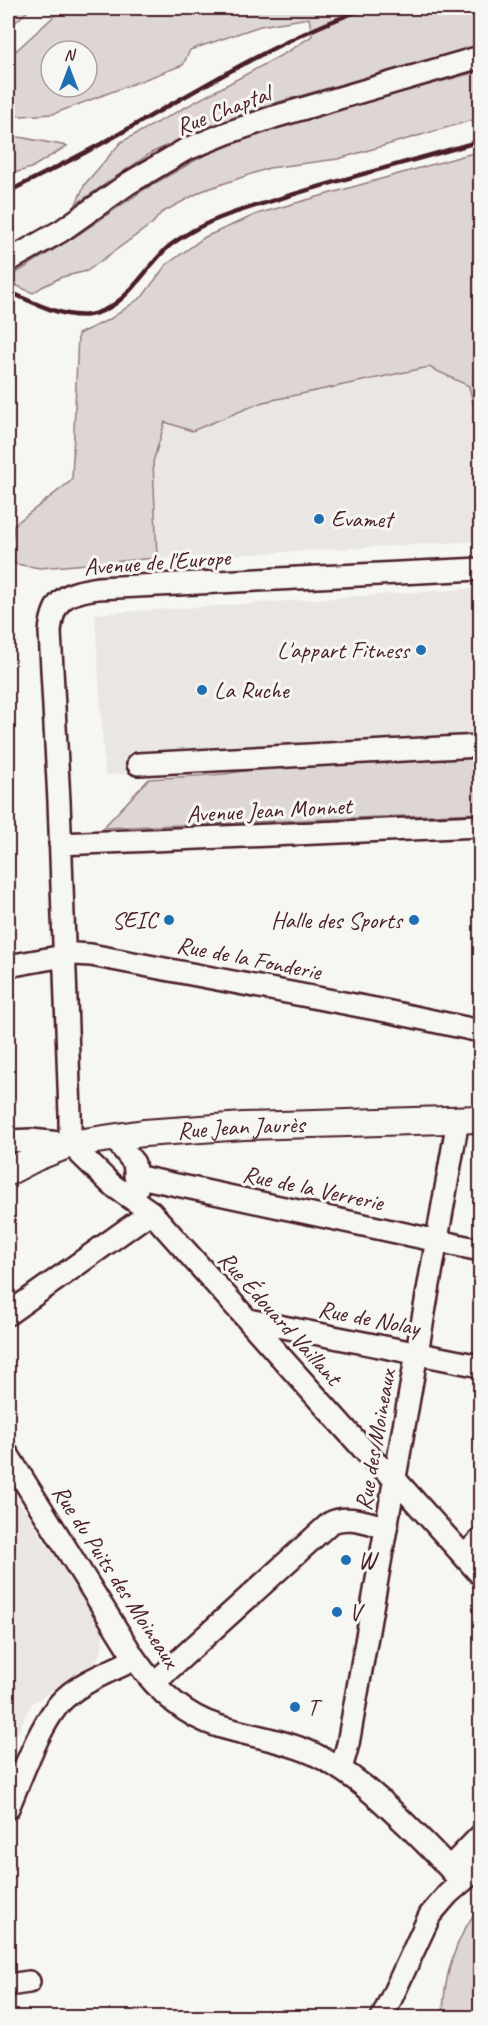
<svg xmlns="http://www.w3.org/2000/svg" width="488" height="2025" font-family="Caveat,sans-serif">
	<style>
		.built { fill: #e9e6e3 }
		.green { fill: #ddd6d5; stroke: #947a80; stroke-width: 1.5; fill-rule: evenodd }
		.lines { fill: none; stroke-linecap: round; stroke-linejoin: round }
		.minor-casing { stroke: #4a1f2b; stroke-width: 26 }
		.major-casing { stroke: #4a1f2b; stroke-width: 30 }
		.minor { stroke: #f6f6f2; stroke-width: 21 }
		.major { stroke: #f6f6f2; stroke-width: 26 }
		.rail { stroke: #4a1f2b; stroke-width: 4.5 }
		.poi-dot { fill: #1f6fb2; stroke: #f6f6f2; stroke-width: 2 }
		.labels { text-anchor: middle; stroke-width: 6; stroke-linejoin: round; paint-order: stroke }
		.street-label { font-size: 24px; fill: #4a1f2b; stroke: #f6f6f2 }
		.poi-label { font-size: 24px; fill: #4a1f2b; stroke: #f6f6f2; text-anchor: start }
	</style>
	<rect width="100%" height="100%" fill="#f6f6f2"/>
	<filter id="ink" filterUnits="userSpaceOnUse"><feTurbulence type="fractalNoise" baseFrequency=".0167" numOctaves="2"/><feDisplacementMap in="SourceGraphic" scale="12" xChannelSelector="R" yChannelSelector="G"/><feConvolveMatrix kernelMatrix="1 2 1 2 8 2 1 2 1" color-interpolation-filters="sRGB"/></filter>
	<g filter="url(#ink)">
		<path class="built" d="M429,367l40,19 11,46v109l-285,16 -38,1 -4,-96 12,-40 27,9 71,-29z
			M480,588v166l-375,21 -10,-161z
			M13,1492l90,139 -1,18 -4,9 -4,5 -63,41 -23,49v-258z"/>
		<path class="green" d="M8,8h23l-23,21z
			M63,8h417v37l-212,60 -74,28 -43,20 -75,51 9,-20 36,-42 168,-91 23,-15 -3,-18 -49,8 -70,24 -7,15 -130,49 -32,2 -13,-2v-56zM51,51h36v36h-36z
			M480,71v47l-142,41 -69,9 -67,23 -41,22 -8,10 -66,48 -25,6 -20,10 -9,6 -25,-11v-4l71,-44 66,-45 56,-32 81,-32z
			M8,135l59,11 -36,22 -23,7z
			M480,151v281l-11,-46 -40,-19 -166,35 -71,29 -27,-9 -12,40 4,96 -117,10 -25,-4 -5,-12 4,-27 58,-45 6,-146 32,-15 33,-23 23,-31 39,-28 52,-23z
			M480,754v59l-377,15 46,-49 75,-5 58,-9z
			M480,1907v110h-37c0,-37 12,-81 37,-110z"/>
		<g class="lines">
			<defs>
				<path id="minor" d="M8,261l53,-30 68,-48 56,-33 42,-17 47,-16 206,-60
					M138,764l342,-18
					M60,844l420,-18
					M8,966l67,-12 16,1 295,56 94,20
					M114,1138l20,25 3,26
					M8,1141l23,-1 38,4
					M70,1144v-30l-11,-313 -9,-169c3,-34 16,-39 48,-44l382,-19
					M70,1144l42,41 39,27 223,249 20,17 86,96
					M135,1176l345,74
					M8,1314l143,-102
					M248,1320l232,46
					M8,1455l127,204c21,30 47,56 83,67 32,10 66,14 96,28 37,18 65,44 94,72 18,18 37,36 53,56
					M465,1555l15,-15
					M154,1683l176,-160c17,-9 38,0 55,4
					M341,1769l7,-25 110,-624
					M8,1808c13,-30 34,-91 58,-111 19,-17 46,-26 69,-38
					M449,1868l31,-32
					M8,1985l21,-3
					M382,2018l48,-103 18,-21 32,-28"/>
				<g id="major">
					<path id="s1" d="M8,1172l29,-15 33,-13 74,-11 100,-7 236,-7"/>
				</g>
			</defs>
			<use href="#minor" class="minor-casing"/>
			<use href="#major" class="major-casing"/>
			<use href="#minor" class="minor"/>
			<use href="#major" class="major"/>
			<path class="rail" d="M8,192c33,-17 68,-34 102,-53 84,-47 166,-99 257,-131
				M8,291c21,10 57,28 81,24 35,-6 52,-41 75,-64 7,-8 20,-15 30,-21 29,-16 62,-24 94,-34 64,-20 128,-36 192,-55"/>
		</g>
	</g>
	<g class="poi-dot">
		<circle cx="319" cy="519" r="6"/>
		<circle cx="421" cy="650" r="6"/>
		<circle cx="202" cy="690" r="6"/>
		<circle cx="169" cy="920" r="6"/>
		<circle cx="414" cy="920" r="6"/>
		<circle cx="346" cy="1560" r="6"/>
		<circle cx="337" cy="1612" r="6"/>
		<circle cx="295" cy="1707" r="6"/>
	</g>
	<g class="labels">
		<g class="street-label">
			<text transform="translate(223 110) rotate(-21)" y="8">Rue Chaptal</text>
			<text transform="translate(157 562) rotate(-4)" y="8">Avenue de l'Europe</text>
			<text transform="translate(269 810) rotate(-3)" y="8">Avenue Jean Monnet</text>
			<text transform="translate(249 958) rotate(11)" y="8">Rue de la Fonderie</text>
			<text dy="8" stroke="none"><textPath href="#s1" startOffset="240">Rue Jean Jaurès</textPath></text>
			<text transform="translate(313 1188) rotate(12)" y="8">Rue de la Verrerie</text>
			<text transform="translate(280 1318) rotate(48)" y="8">Rue Édouard Vaillant</text>
			<text transform="translate(369 1318) rotate(11)" y="8">Rue de Nolay</text>
			<text transform="translate(375 1440) rotate(-80)" y="8">Rue des Moineaux</text>
			<text transform="translate(116 1576) rotate(57)" y="8">Rue du Puits des Moineaux</text>
		</g>
		<g class="poi-label">
			<text x="331" y="527">Evamet</text>
			<text x="409" y="658" text-anchor="end">L'appart Fitness</text>
			<text x="214" y="698">La Ruche</text>
			<text x="157" y="928" text-anchor="end">SEIC</text>
			<text x="402" y="928" text-anchor="end">Halle des Sports</text>
			<text x="358" y="1568">W</text>
			<text x="349" y="1620">V</text>
			<text x="307" y="1715">T</text>
		</g>
	</g>
	<rect width="488" height="2025" fill="none" stroke="#f6f6f2" stroke-width="30"/>
	<rect x="15" y="15" width="458" height="1995" fill="none" stroke="#4a1f2b" stroke-width="2" filter="url(#ink)"/>
	<g transform="translate(69 69)"><circle r="28" fill="#f6f6f2" stroke="#b1a0a2" stroke-width="1.5"/>
	<path d="M0-4.5L10 22L0 15L-10 22Z" fill="#1f6fb2"/>
	<text y="-9" font-size="16" font-weight="bold" text-anchor="middle" fill="#4a1f2b">N</text>
	</g>
</svg>
